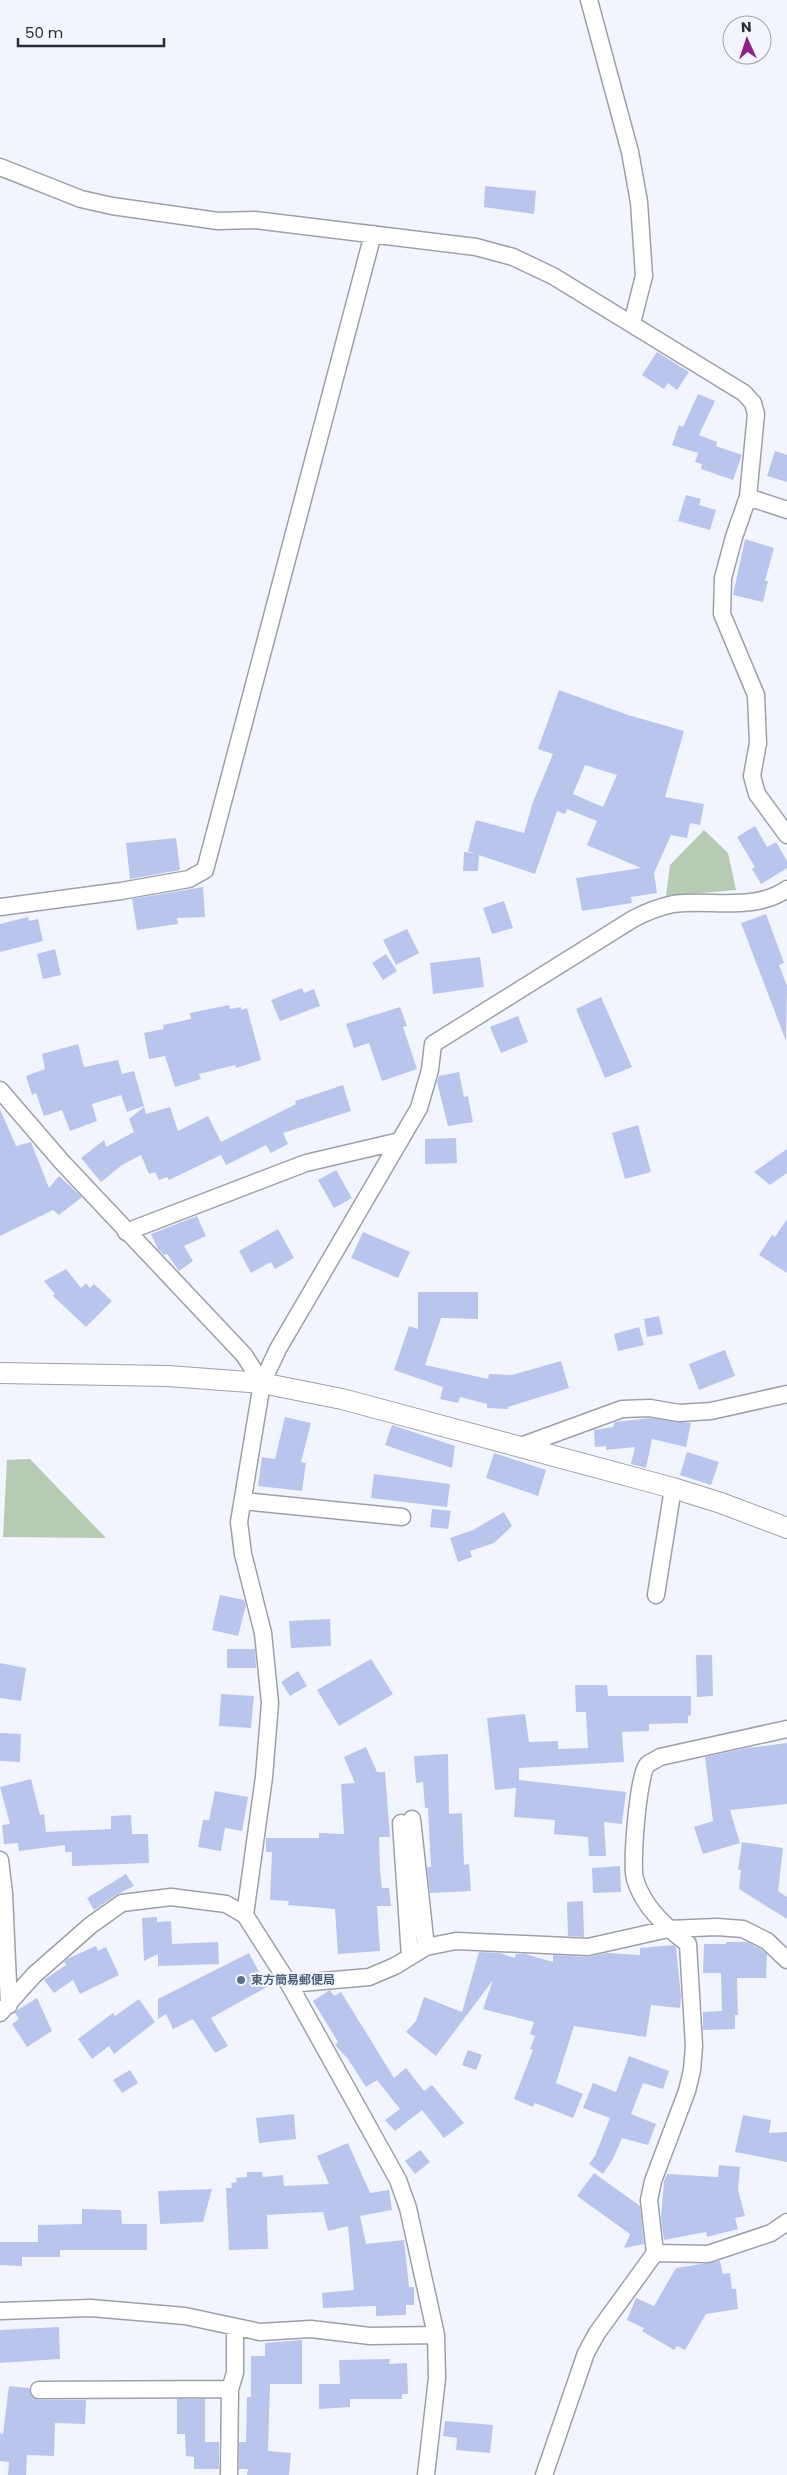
<svg xmlns="http://www.w3.org/2000/svg" width="787" height="2475" font-family="Poppins,'Noto Sans JP',sans-serif">
	<style>
		.green { fill: #b7cbb4 }
		.building { fill: #bac5ed; fill-rule: evenodd }
		.lines { fill: none; stroke-linecap: round; stroke-linejoin: round }
		.minor-casing { stroke: #9ea0a9; stroke-width: 19 }
		.tertiary-casing { stroke: #9ea0a9; stroke-width: 22 }
		.minor { stroke: #fff; stroke-width: 16 }
		.tertiary { stroke: #fff; stroke-width: 20 }
		.service-dot { fill: #5c6f8a; stroke: #f2f5fe; stroke-width: 2 }
		.labels { text-anchor: middle; stroke-width: 4; stroke-linejoin: round; paint-order: stroke }
		.service-label { font-size: 12px; font-weight: bold; fill: #4e5e75; stroke: #f2f5fe; text-anchor: start }
	</style>
	<rect width="100%" height="100%" fill="#f2f5fe"/>
	<path class="green" d="M704,830l24,23 8,37 -70,6 4,-31z
		M30,1459l76,79 -103,-1 4,-77z"/>
	<path class="building" d="M485,186l51,5 -2,23 -50,-7z
		M657,352l32,20 -12,18 -9,-7 -4,6 -22,-14z
		M698,394l17,7 -16,34 18,7 -1,4 26,9 -9,25 -32,-11 1,-5 -7,-2 3,-9 -26,-8 7,-20 4,2z
		M775,451l12,4v27l-20,-6z
		M686,495l15,4 -2,6 17,5 -6,20 -32,-9z
		M745,539l29,9 -9,33h3l-5,21 -30,-7z
		M559,690l69,25 56,16 -19,66 39,7 -4,21 -10,-2 -3,15 -16,-3 -17,38 3,20 -26,4 1,6 -50,8 -6,-33 65,-10 -54,-23 10,-24 -30,-12 -2,5 -8,-3 -22,63 -56,-19 -1,16h-15l1,-19 9,1 -5,-2 8,-31 48,13 9,-31 20,-48 -15,-5zM585,765l32,10 -14,32 -30,-13z
		M755,826l12,21 9,-5 11,19v7l-26,16 -9,-15 3,-2 -18,-30z
		M176,838l4,32 -50,9 -4,-36z
		M203,887l2,30 -28,1 1,6 -41,6 -5,-31z
		M504,901l9,27 -21,6 -9,-26z
		M766,914l18,49 -5,2 8,21 -1,55 -45,-118z
		M28,917l1,4 9,-2 5,22 -43,11v-28z
		M407,929l12,24 -23,12 -13,-25z
		M55,949l6,26 -18,4 -6,-25z
		M386,954l11,17 -14,9 -11,-17z
		M480,957l4,30 -51,7 -3,-31z
		M302,988l2,5 10,-4 6,17 -40,15 -9,-21z
		M601,997l31,70 -27,11 -29,-69z
		M229,1005l1,4 11,-2v3l6,-2 14,52 -25,8 -1,-3 -36,9 2,5 -26,8 -10,-31 -16,3 -5,-26 20,-4 -1,-4 28,-6 -1,-6z
		M400,1007l7,19 -4,1 14,42 -35,12 -13,-38 -15,5 -8,-24z
		M518,1016l10,26 -27,11 -11,-26z
		M78,1044l6,23 34,-7 4,14 12,-3 10,35 -17,6 -6,-17 -29,9 5,17 -27,10 -8,-21 -18,6 -8,-23 -4,2 -6,-19 19,-7 -3,-15z
		M459,1072l5,25 4,-1 5,26 -25,4 -11,-44 2,-6z
		M343,1085l8,26 -68,22 5,11 -17,9 -5,-8 -40,20 -5,-10 -52,25 -2,-3 -8,3 -4,-8 -6,2 -8,-19 -19,10 -21,17 -20,-24 23,-18 2,7 28,-15 -5,-13 15,-12 2,7 24,-7 8,24 30,-15 13,26 75,-38 -1,-3z
		M0,1109l16,37 15,-4 18,46 10,-12 23,21 -23,18 -6,-5 -53,26z
		M638,1125l13,47 -26,7 -13,-46z
		M456,1138l1,25 -32,1v-25z
		M787,1149v24l-17,12 -16,-13z
		M336,1170l16,28 -18,10 -16,-28z
		M197,1216l9,20 -22,10 9,15 -14,10 -12,-17 -3,1 -6,-6 -7,-15z
		M787,1219v54l-28,-18 13,-20 3,2z
		M278,1229l16,29 -19,11 -4,-7 -20,11 -12,-22z
		M363,1232l47,20 -12,26 -47,-20z
		M66,1269l15,19 5,-5 4,5 4,-4 18,17 -26,26 -33,-31 2,-2 -11,-13z
		M418,1292h60v27l-37,-1 -16,47 63,14 1,-5 23,1 49,-14 8,27 -61,19v2l-21,-1v-4l-27,-7 -2,6 -18,-4 3,-12 -49,-17 15,-44 9,3z
		M659,1316l4,18 -16,3 -3,-18z
		M639,1327l5,18 -26,6 -4,-17z
		M725,1350l10,26 -36,14 -10,-26z
		M285,1417l26,6 -10,39 5,1 -4,28 -44,-5 4,-29 13,2z
		M651,1418l40,5 -5,24 -34,-8 -6,29 -15,-4 4,-17 -29,3v-4l-11,1 -1,-17 19,-3 2,-5z
		M392,1425l63,21 -3,22 -67,-23z
		M687,1452l32,10 -8,23 -31,-10z
		M494,1453l52,17 -8,26 -52,-18z
		M374,1474l76,10 -3,23 -76,-9z
		M432,1509l19,2 -3,18 -18,-2z
		M504,1512l8,14 -18,17 -24,8 2,6 -14,5 -8,-24 23,-8z
		M220,1595l24,5 2,5 -8,31 -26,-6z
		M330,1619l1,27 -40,2 -2,-27z
		M227,1649h28l1,19h-29z
		M696,1655h16l1,41 -16,1z
		M371,1659l22,35 -54,32 -22,-36z
		M0,1663l26,5 -5,33 -21,-3z
		M298,1671l9,15 -17,10 -9,-14z
		M575,1685h32l1,11h83v19l-3,1v7l-39,1v7l-27,1 2,30 -105,6v12l107,12 -4,32 -18,-2 2,34h-17l-1,-19 -34,-3 1,-14 -41,-3 2,-29 -21,2 -8,-72 38,-4 4,28 29,-1v8l30,-1 -2,-36h-10z
		M221,1694l33,2 -3,32 -32,-2z
		M0,1733l21,1 -1,28 -20,-1z
		M787,1743v61l-57,6 10,33 -37,11 -9,-27 19,-6 -8,-64 42,-9z
		M366,1747l11,25h8l5,65h-11l1,34 2,17h7l2,18h-14l3,45 -42,3 -3,-45 -47,-4 1,-4 -19,-1 2,-48h-6v-14h53v-5l25,1 -3,-50 14,-1 -11,-26z
		M448,1754l1,60 13,-1 2,52 5,-1 2,27 -41,2 -3,-26h4l-3,-59h-3l-2,-26 -7,1 -2,-27z
		M31,1779l9,36 4,-1 2,18 65,-3v-13l20,-1 1,19h16l1,29 -77,3v-14h-7v-7l-46,6 -1,-8 -14,1 -2,-19 8,-1 -10,-37z
		M215,1791l33,6 -6,34 -17,-3 -4,23 -23,-4 5,-27h6z
		M742,1842l41,6 -5,43 9,6v22l-48,-30 2,-19h-3z
		M620,1866l1,26 -28,1 -1,-25z
		M126,1874l8,12 -18,9 -22,15 -7,-12z
		M583,1901l1,36 -16,-1 -1,-34z
		M157,1917v5l14,-1 1,23 46,-2 1,22 -61,2v-12l-14,7 -2,-43z
		M726,1942h21l14,7 6,5 -1,24h-29l1,37h-3v14l-32,1v-18l19,-1 -1,-38h-18l1,-29h22z
		M673,1945l3,2 5,49 -1,12 -29,-3 -5,32 -72,-11 -18,57 27,11 -10,24 -38,-15 -2,4 -19,-8 19,-49 -3,-1 5,-13 -5,-2 4,-12 -51,-13 10,-29 -57,76 -30,-24 10,-11 8,-24 38,15 17,-60 20,1 16,5 1,-4h9l28,8v-7l35,2 19,-4 33,2v-7z
		M96,1946l2,5 8,-4 13,28 -39,19 -7,-14 -19,13 -10,-13 22,-15 -2,-3 3,-3z
		M249,1953l18,34 -56,31 17,28 -13,7 -22,-34 -20,10 -7,-15 -8,5v-20z
		M330,1990l4,6 7,-4 53,86 12,-10 18,23 8,-6 32,38 -20,15 -22,-28 -27,21 -10,-11 15,-11 -23,-29 -11,7 -18,-28 -13,-14 3,-3 -25,-41z
		M37,1998l15,33 -25,16 -15,-23 7,-5 -4,-6 1,-2z
		M139,1999l16,23 -41,32 -5,-8 -17,13 -14,-20 35,-26 2,3z
		M468,2050l14,5 -6,15 -14,-5z
		M629,2056l40,15 -6,18 -20,-6 -12,31 25,10 -8,21 -26,-7 -9,21 -10,15 -14,-10 6,-8 15,-38 -27,-10 10,-25 23,9z
		M130,2070l8,13 -16,10 -9,-13z
		M294,2114l2,25 -37,4 -3,-25z
		M743,2115l28,5 -2,13 18,-1v30l-52,-10z
		M348,2143l22,50 19,-3 3,20 -32,6 6,28 38,-4 5,47h5v18h-8v10l-30,1v-10l-53,2 -1,-15 32,-3 -6,-64 -20,5 -5,-19 -56,3 1,34 -39,1 -3,-62h6l-1,-5 6,-1 -1,-4 11,-1v-5h15l1,5 20,-2 1,11 45,-2 -12,-28z
		M420,2150l10,12 -15,12 -10,-13z
		M719,2165l21,2 -2,23 7,26 -10,2 3,11 -31,8 -1,-5 -42,8 -3,-21 3,-38 3,-7 51,3z
		M594,2173l46,33 4,38 -20,4 6,-14 -53,-38z
		M212,2189l-9,33 -43,2 -2,-33z
		M82,2209l39,1 1,14h25v26h-87v7h-38v9l-22,-1v-23h38v-17l44,-1z
		M720,2261l3,13 7,-1 2,16h4l2,20 -32,5 -21,36 -8,-4 -3,4 -32,-19 2,-3 -17,-8 9,-22 18,8 22,-38z
		M59,2327l1,32 -60,4v-33z
		M302,2340v44h-32l-2,67 23,2 -2,22h-42l1,-6h-9v-27h7l1,-45h4v-41h14v-13z
		M390,2359l-1,5 18,-1 1,31h-6v5h-52v8l-31,2v-25h21l-1,-24z
		M9,2386l20,2 2,7 8,5h47l-1,24 -30,-1 -1,33 -27,-1 -1,20h-18l1,-13 -9,-1v-28l3,1z
		M177,2399h28v43h14v27h-25v-12l-8,-1 -1,-22h-8z
		M445,2421l48,4 -3,28 -34,-3 1,-12 -14,-2z"/>
	<g class="lines">
		<defs>
			<path id="minor" d="M589,0l41,152 9,50 5,74 -12,47
				M0,167l81,32 31,7 106,15 37,-1 221,27 37,10 40,19 191,117 9,10 3,11 -8,83 -14,40 -11,41 -1,36 34,81 2,48 -6,33 5,18 30,41
				M748,497l39,13
				M0,907l121,-16 68,-12 16,-9 168,-636
				M0,1090l62,72 182,193 18,28
				M126,1232l180,-69 94,-22
				M518,1447l104,-38 28,-1 29,5 32,-2 76,-17
				M243,1501l159,16
				M656,1595l17,-107
				M412,1819l14,128
				M401,1823l9,134
				M0,1860l4,34 5,111
				M245,1915l19,-138 6,-74 -7,-70 -20,-79 -4,-32 23,-139 16,-34 141,-241 11,-38 3,-26 200,-125c13,-7 26,-12 40,-15 38,-5 81,8 114,-15
				M289,1984l80,-7 26,-11 31,-19 30,-6 132,6 80,-18 49,-2 26,2 24,12 20,19
				M0,2013l34,-38 57,-50 31,-22 49,-6 55,7 19,11 44,69 109,196 10,28 28,127 1,43 -11,97
				M655,2253l53,1 63,-21 16,-11
				M0,2311l91,-3 94,8 75,16 51,-3 59,7 66,-1
				M39,2390l191,-1
				M229,2475l1,-86 5,-16v-45
				M544,2475l42,-122 11,-20 58,-80 -6,-53 4,-19 34,-90 5,-21 2,-24 -6,-102c-21,-16 -45,-37 -53,-65 -4,-14 3,-104 12,-114 3,-3 9,-5 13,-8l127,-28"/>
			<path id="tertiary" d="M0,1373l168,3 94,7 80,16 331,89 48,15 66,25"/>
		</defs>
		<use href="#minor" class="minor-casing"/>
		<use href="#tertiary" class="tertiary-casing"/>
		<use href="#minor" class="minor"/>
		<use href="#tertiary" class="tertiary"/>
	</g>
	<circle class="service-dot" cx="241" cy="1980" r="5"/>
	<g class="labels">
		<g class="service-label">
			<text x="251" y="1984">東方簡易郵便局</text>
		</g>
	</g>
	<g transform="translate(747 40) rotate(357)"><circle r="24" fill="#f2f5fe" stroke="#a3a5ac"/>
	<path d="M0-4L9 19L0 12L-9 19Z" fill="#912182"/>
	<text y="-8" font-size="14" font-weight="bold" text-anchor="middle" fill="#2c2d31">N</text>
	</g>
	<path d="M18 38v8h146v-8" fill="none" stroke="#2c2d31" stroke-width="2.5"/>
	<text x="25" y="38" font-size="15" fill="#2c2d31" stroke="#f2f5fe" stroke-width="4" paint-order="stroke">50 m</text>
</svg>
